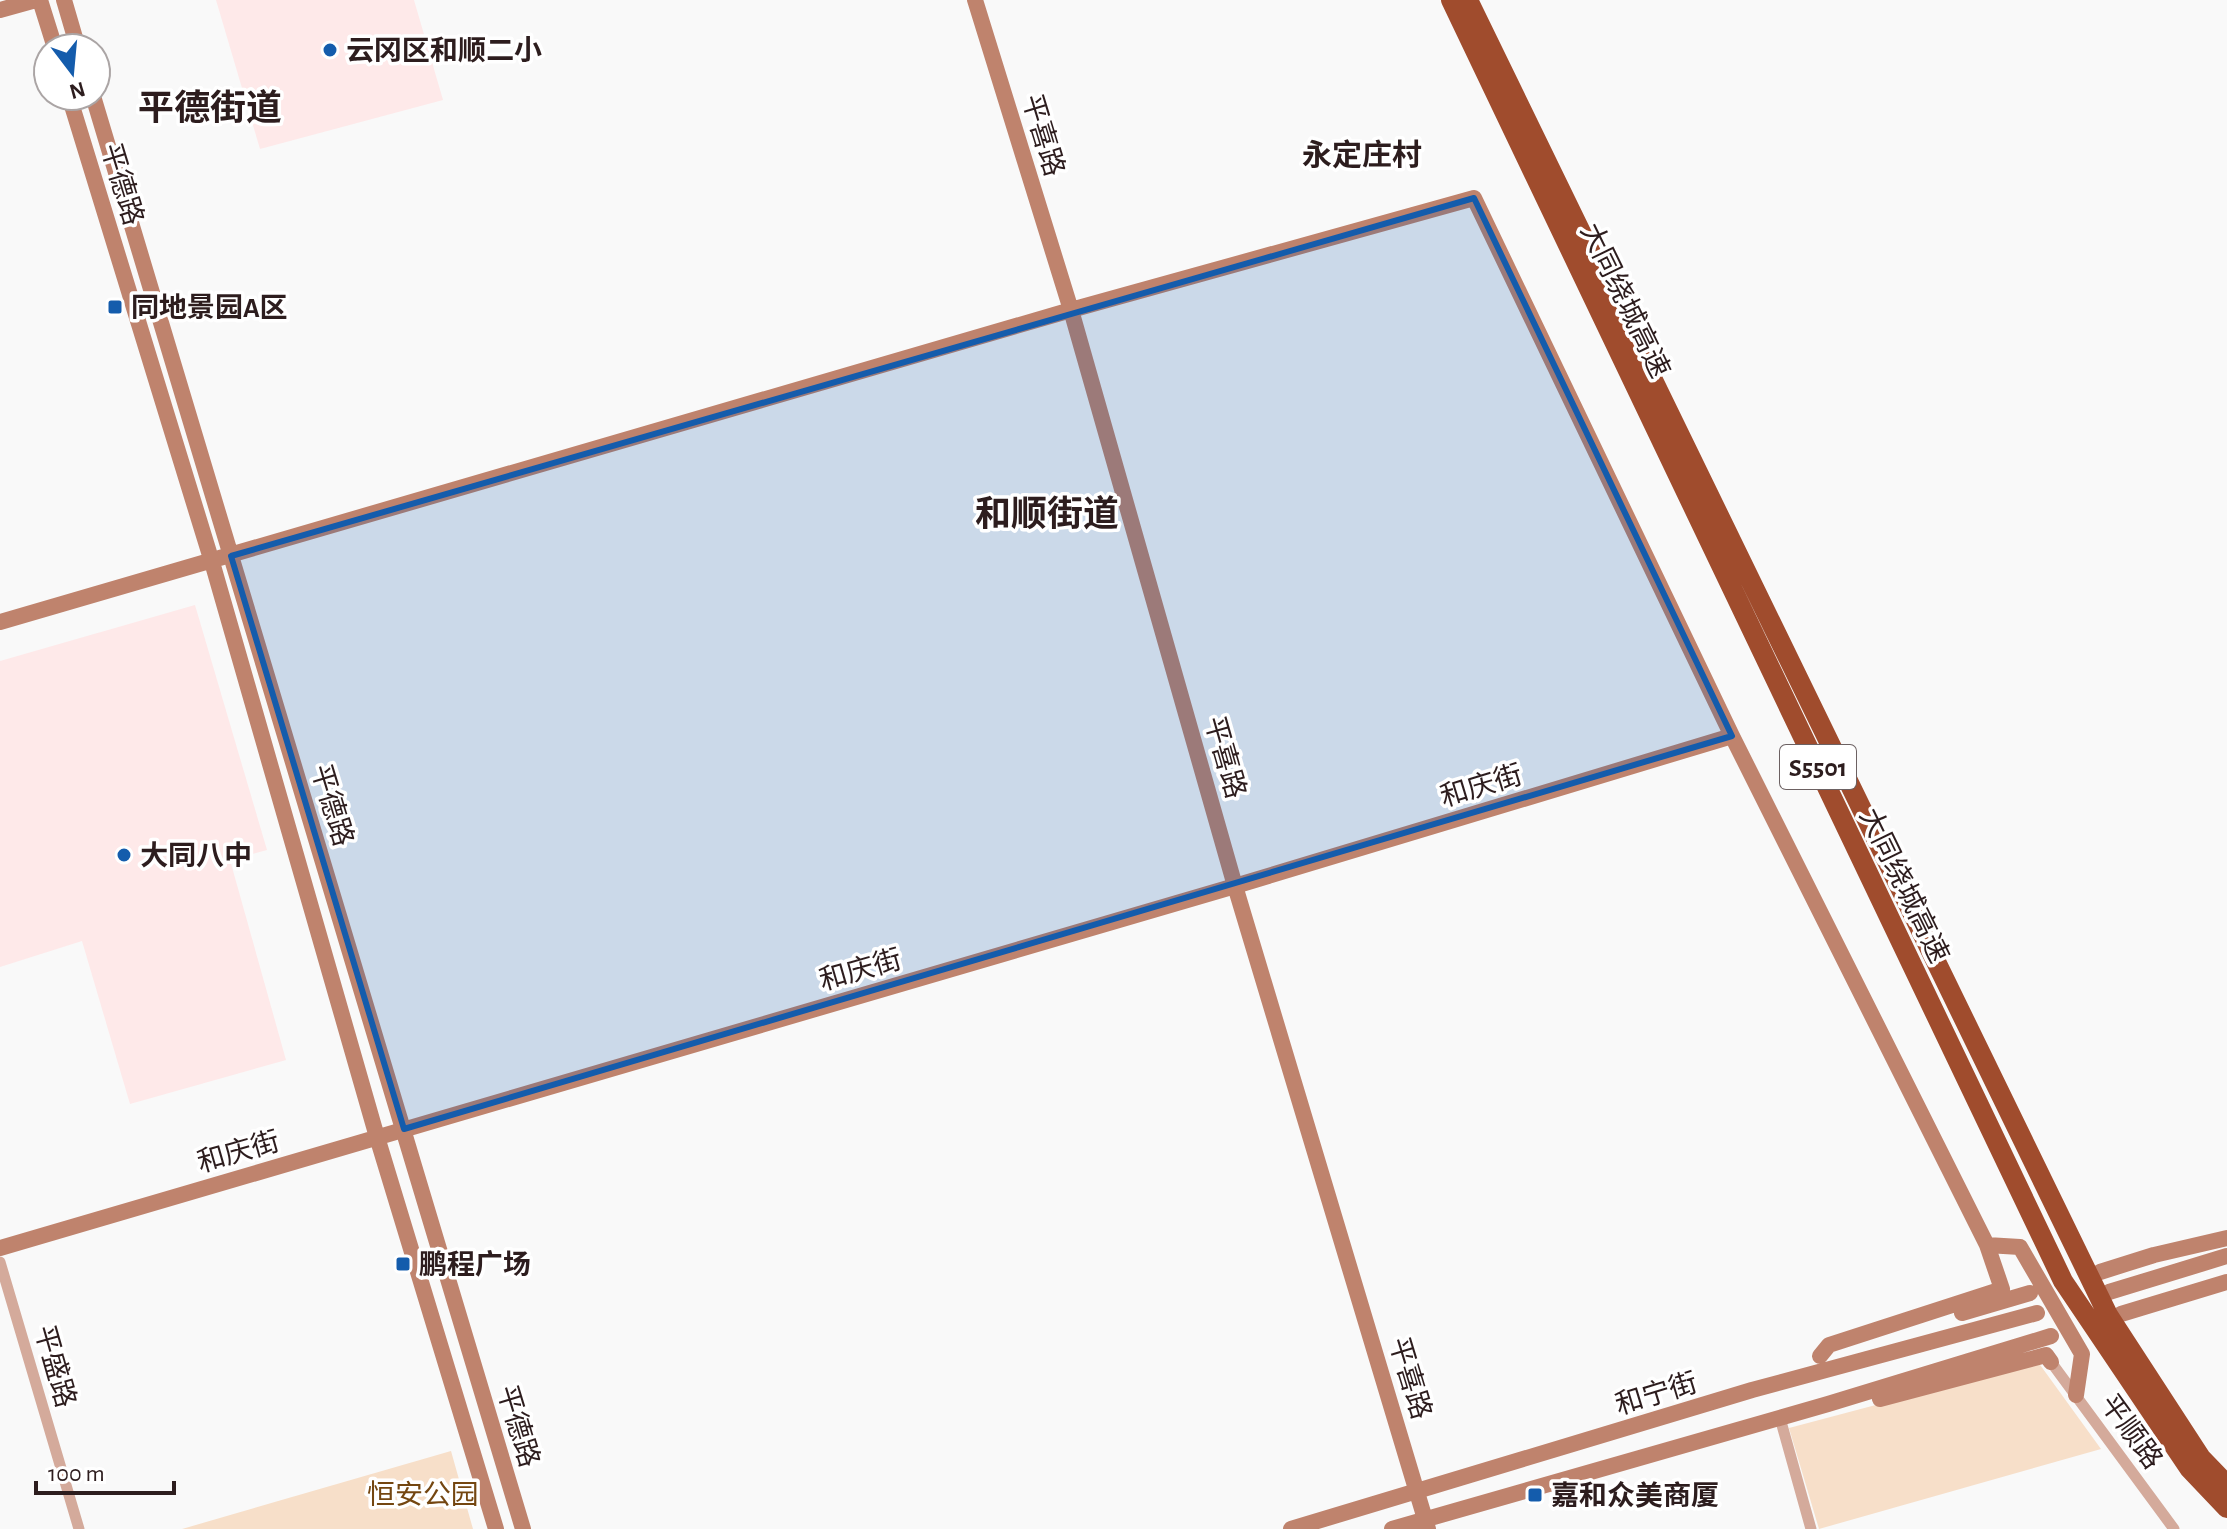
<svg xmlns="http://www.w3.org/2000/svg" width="2227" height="1529" font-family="'Alegreya Sans','Noto Sans SC',sans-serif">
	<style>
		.built { fill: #fee9e9 }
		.green { fill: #f7dfc9 }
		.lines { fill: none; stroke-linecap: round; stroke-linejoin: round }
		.street { stroke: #d4aa9b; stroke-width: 11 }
		.secondary { stroke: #bf836d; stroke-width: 16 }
		.highway { stroke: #a04c2d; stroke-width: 20 }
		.marked { fill: #145cac; fill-opacity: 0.2; stroke: #145cac; stroke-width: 6; stroke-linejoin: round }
		.poi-dot { fill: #145cac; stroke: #fff; stroke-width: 3 }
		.labels { text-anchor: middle; stroke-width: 7; stroke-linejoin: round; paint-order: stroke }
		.shield { fill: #fff; stroke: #6c6162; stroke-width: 2 }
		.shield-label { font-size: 26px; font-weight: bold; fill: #2d1d1e }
		.poi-label { font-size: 28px; font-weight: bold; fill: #2d1d1e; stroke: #fff; text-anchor: start }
		.street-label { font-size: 28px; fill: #2d1d1e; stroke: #fff }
		.park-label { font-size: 28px; fill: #744610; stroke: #fff }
		.neighbourhood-label { font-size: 30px; font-weight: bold; fill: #2d1d1e; stroke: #fff }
		.district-label { font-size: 36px; font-weight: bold; fill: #2d1d1e; stroke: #fff }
	</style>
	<rect width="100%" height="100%" fill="#f9f9f9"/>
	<path class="built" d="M216,0h198l29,100 -183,49z
		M195,605l72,245 -37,10 56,200 -156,44 -48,-163 -82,26v-306z"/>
	<path class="green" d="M2038,1362l63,87 -282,80 -30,-101z
		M451,1451l22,78h-291z"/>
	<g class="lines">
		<path class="street" d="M0,1262l79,267
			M2051,1362l123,167
			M1780,1418l31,111"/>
		<path class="secondary" d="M40,0l15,48
			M64,0l14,48
			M975,0l96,310 164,576 193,643
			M0,10l36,-10
			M69,96l143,466 165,575 119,392
			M93,96l430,1433
			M0,622l1071,-312 403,-112 258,538 255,509 15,44 -173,56 -9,11
			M1987,1245l33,2 62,107 -6,41
			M0,1248l1235,-362 497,-150
			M2100,1272l54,-17 73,-17
			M2109,1292l118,-36
			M1962,1313l68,-20
			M2121,1314l106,-32
			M1880,1399l166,-44 5,7
			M1291,1529l461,-139 285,-77
			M1392,1529l436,-125 223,-68"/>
		<path class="highway" d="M1451,0l612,1281 126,187 38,40
			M1468,0l640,1315 93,143 26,27"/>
	</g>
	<path class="marked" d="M1474,198l258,538 -1328,393 -173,-573z"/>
	<g class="poi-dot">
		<circle cx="330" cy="50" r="8"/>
		<rect x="107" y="299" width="16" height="16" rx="4"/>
		<circle cx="124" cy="855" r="8"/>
		<rect x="395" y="1256" width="16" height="16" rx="4"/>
		<rect x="1527" y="1487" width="16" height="16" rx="4"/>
	</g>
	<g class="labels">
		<rect class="shield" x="1780" y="745" width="76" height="44" rx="6"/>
		<g class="shield-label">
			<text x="1818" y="776">S5501</text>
		</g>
		<g class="poi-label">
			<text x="346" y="60">云冈区和顺二小</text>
			<text x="131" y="317">同地景园A区</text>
			<text x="140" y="865">大同八中</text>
			<text x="419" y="1274">鹏程广场</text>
			<text x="1551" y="1505">嘉和众美商厦</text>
		</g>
		<g class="street-label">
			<text transform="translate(1044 135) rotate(73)" y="10">平喜路</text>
			<text transform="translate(123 184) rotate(73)" y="10">平德路</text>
			<text transform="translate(1626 300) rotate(64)" y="10">大同绕城高速</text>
			<text transform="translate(1226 757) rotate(74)" y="10">平喜路</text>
			<text transform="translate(1481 785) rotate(-17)" y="10">和庆街</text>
			<text transform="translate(333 805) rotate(73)" y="10">平德路</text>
			<text transform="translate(1905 885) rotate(64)" y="10">大同绕城高速</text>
			<text transform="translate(860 969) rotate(-16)" y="10">和庆街</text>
			<text transform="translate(238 1151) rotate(-16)" y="10">和庆街</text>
			<text transform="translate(56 1366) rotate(74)" y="10">平盛路</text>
			<text transform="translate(1411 1378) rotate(73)" y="10">平喜路</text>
			<text transform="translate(1656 1393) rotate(-17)" y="10">和宁街</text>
			<text transform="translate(519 1426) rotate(73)" y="10">平德路</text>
			<text transform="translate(2132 1431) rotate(54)" y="10">平顺路</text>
		</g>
		<g class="park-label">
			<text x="423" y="1504">恒安公园</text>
		</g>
		<g class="neighbourhood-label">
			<text x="1362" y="165">永定庄村</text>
		</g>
		<g class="district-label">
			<text x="210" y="120">平德街道</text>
			<text x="1047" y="526">和顺街道</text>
		</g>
	</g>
	<g transform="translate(72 72) rotate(164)"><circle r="38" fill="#ffffff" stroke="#aba5a5" stroke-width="2"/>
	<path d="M0-6L14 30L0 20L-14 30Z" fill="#145cac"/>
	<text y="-12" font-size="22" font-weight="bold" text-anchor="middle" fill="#2d1d1e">N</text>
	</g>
	<path d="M36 1481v12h138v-12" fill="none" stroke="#2d1d1e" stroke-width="4"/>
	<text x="48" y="1481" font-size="24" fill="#2d1d1e" stroke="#ffffff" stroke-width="6" paint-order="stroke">100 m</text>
</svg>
